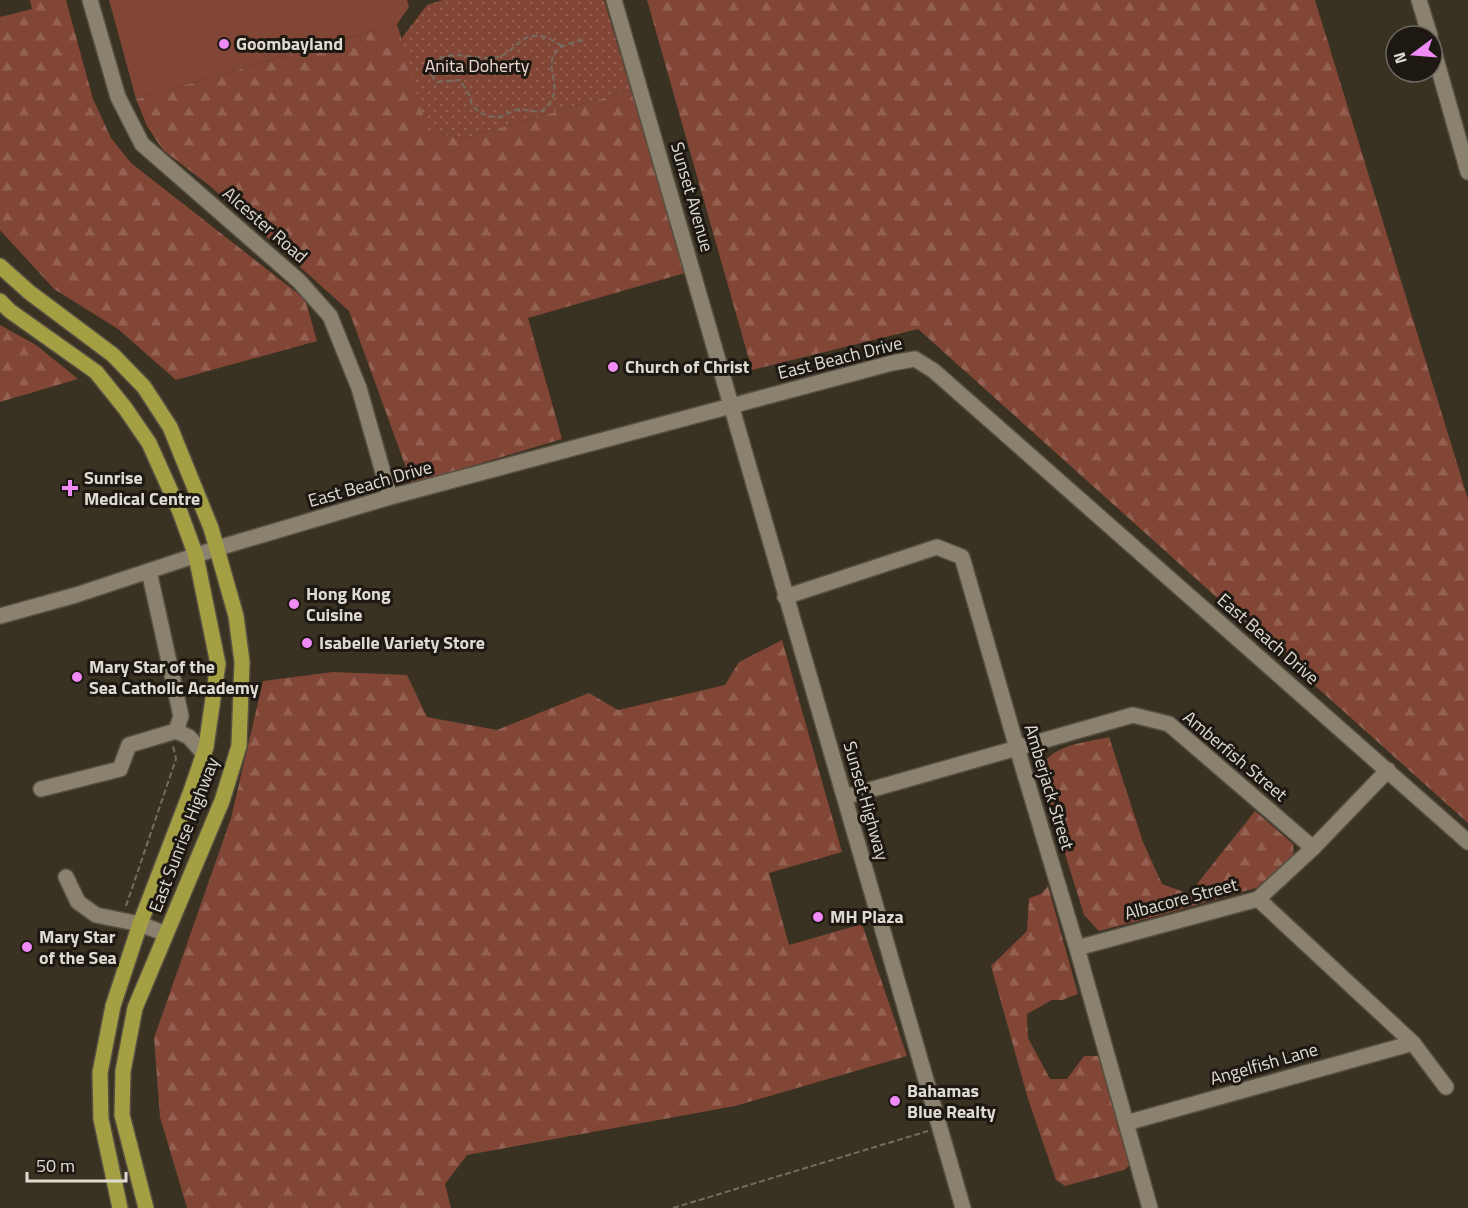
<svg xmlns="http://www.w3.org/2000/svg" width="1468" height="1208" font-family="'Titillium Web',sans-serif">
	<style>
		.grass { fill: #814635 }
		.forest { fill: url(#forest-firs) }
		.park { fill: url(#park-dots) }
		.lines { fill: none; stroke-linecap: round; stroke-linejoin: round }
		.minor-casing { stroke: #564f42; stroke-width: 18 }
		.major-casing { stroke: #564f42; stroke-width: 18 }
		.path { stroke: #746d60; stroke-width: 2; stroke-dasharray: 6 3; stroke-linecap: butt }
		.minor { stroke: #8a816f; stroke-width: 15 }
		.major { stroke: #a49f43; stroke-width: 15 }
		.poi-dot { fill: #f08bf5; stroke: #1d1912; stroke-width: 2 }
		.labels { text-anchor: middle; stroke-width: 6; stroke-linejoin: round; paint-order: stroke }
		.poi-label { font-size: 18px; font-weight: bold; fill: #e0dbd1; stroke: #1d1912; text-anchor: start }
		.park-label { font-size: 18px; fill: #efd7d0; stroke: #1d1912 }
		.street-label { font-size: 18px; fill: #e0dbd1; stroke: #1d1912 }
	</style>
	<defs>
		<pattern id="forest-firs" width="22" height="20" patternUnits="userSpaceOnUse" patternTransform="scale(1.5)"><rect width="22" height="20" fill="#814635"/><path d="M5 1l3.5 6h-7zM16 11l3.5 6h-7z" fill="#936051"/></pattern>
		<pattern id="park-dots" width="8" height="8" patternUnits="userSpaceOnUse" patternTransform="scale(1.5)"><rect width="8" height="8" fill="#814635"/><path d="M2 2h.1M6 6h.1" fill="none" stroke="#936051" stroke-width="1.8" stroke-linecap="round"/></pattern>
	</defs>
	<rect width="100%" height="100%" fill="#393121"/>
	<path class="grass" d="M109,0h298l2,7 -12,17 -261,75z"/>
	<path class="forest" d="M30,0h36l27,99 18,39 20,25 174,136 12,42 -141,39 -58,-51 -64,-40 -54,-59v-213l32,-8z
		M647,0h668l153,499v324l-550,-494 -166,41z
		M397,24l32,108 35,6 167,-48 54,183 -157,45 34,121 -150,45 -63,-173 -139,-125 -47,-36 -16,-24 -11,-27z
		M0,325l36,20 42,34 -78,23z
		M782,640l60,212 -73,21 20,72 73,-21 45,132 -172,50 -268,49 -22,29 6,24h-264l-27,-91 -6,-79 77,-220 32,-137 70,-9 74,3 20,42 70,13 92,-37 29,17 107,-25 14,-23z
		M1109,737l34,105 19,42 27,10 66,-83 38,33 1,17 -35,26 -98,28 -62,16 -15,-16 -45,-145c13,-26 44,-27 70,-33z
		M1048,886l30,108 -16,6h-10l-25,14 1,24 22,41h17l17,-23h14l33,108 -7,6 -59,16 -9,-6 -28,-81 -37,-133 36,-35 2,-33 12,-4z"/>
	<path class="park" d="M443,0h161l27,90 -167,48 -36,-6 -27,-93 26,-34z"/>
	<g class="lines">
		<defs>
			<path id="minor" d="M90,0l28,97 24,47 157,137 31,35 29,72 31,109
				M614,0l349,1208
				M1419,0l11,36
				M1432,45l36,127
				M149,571l32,145 -5,15
				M785,597l152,-50 25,10 55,191 60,200 73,260
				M0,616l76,-21 142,-47 172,-51 502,-134 23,-4 19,12 534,471
				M41,789l79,-20 9,-24 47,-14 13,6 15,17
				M845,797l288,-82 36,9 144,124
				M66,877l12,25 18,13 44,9 26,10
				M1258,899l155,144 33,44
				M1077,948l181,-49 55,-51 75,-78
				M1126,1123l287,-80"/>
			<path id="major" d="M0,266l29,26 84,63 31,32 26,40 41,101 25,88 6,46 -3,84 -17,55 -87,207 -12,63 -1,44 24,93
				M0,301l10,10 86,61 29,36 24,35 31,69 16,44 22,108 -12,83 -15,44 -51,133 -27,82 -13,67 1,46 19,89"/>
		</defs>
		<use href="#minor" class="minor-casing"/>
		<use href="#major" class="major-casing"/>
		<path class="path" d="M562,46c-9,-5 -18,-12 -29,-10 -16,2 -21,20 -40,22 -23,1 -42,-10 -62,6v11l6,7 23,-2 9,14 3,11 8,8 17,5 21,-9 22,3c32,-21 -3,-47 20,-64 6,-4 15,-6 23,-8
			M126,906l50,-147 -3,-13
			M673,1208l255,-77"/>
		<use href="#minor" class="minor"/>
		<use href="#major" class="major"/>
	</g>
	<g class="poi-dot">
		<circle cx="224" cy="44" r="6"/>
		<circle cx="613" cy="367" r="6"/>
		<path d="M67 479h6v6h6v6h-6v6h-6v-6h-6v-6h6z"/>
		<circle cx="294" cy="604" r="6"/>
		<circle cx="307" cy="643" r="6"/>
		<circle cx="77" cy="677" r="6"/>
		<circle cx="818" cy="917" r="6"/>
		<circle cx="27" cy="947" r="6"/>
		<circle cx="895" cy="1101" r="6"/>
	</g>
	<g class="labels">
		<g class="poi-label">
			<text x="236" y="50">Goombayland</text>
			<text x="625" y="373">Church of Christ</text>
			<text x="84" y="484">Sunrise<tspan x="84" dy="21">Medical Centre</tspan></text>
			<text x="306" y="600">Hong Kong<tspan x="306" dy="21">Cuisine</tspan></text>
			<text x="319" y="649">Isabelle Variety Store</text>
			<text x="89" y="673">Mary Star of the<tspan x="89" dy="21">Sea Catholic Academy</tspan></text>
			<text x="830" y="923">MH Plaza</text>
			<text x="39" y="943">Mary Star<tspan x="39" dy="21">of the Sea</tspan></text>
			<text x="907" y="1097">Bahamas<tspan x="907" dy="21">Blue Realty</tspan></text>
		</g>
		<g class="park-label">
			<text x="477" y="72">Anita Doherty</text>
		</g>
		<g class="street-label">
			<text transform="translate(692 197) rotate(74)" y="6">Sunset Avenue</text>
			<text transform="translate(265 225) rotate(41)" y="6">Alcester Road</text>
			<text transform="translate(840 358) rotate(-14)" y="6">East Beach Drive</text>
			<text transform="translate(370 484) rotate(-16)" y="6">East Beach Drive</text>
			<text transform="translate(1268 639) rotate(41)" y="6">East Beach Drive</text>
			<text transform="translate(1235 756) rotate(40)" y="6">Amberfish Street</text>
			<text transform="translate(1049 787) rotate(73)" y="6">Amberjack Street</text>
			<text transform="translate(866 801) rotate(74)" y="6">Sunset Highway</text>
			<text transform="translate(184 835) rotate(-69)" y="6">East Sunrise Highway</text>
			<text transform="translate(1181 899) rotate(-15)" y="6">Albacore Street</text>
			<text transform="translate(1264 1064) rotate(-16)" y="6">Angelfish Lane</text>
		</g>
	</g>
	<g transform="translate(1414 54) rotate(254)"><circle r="28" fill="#1d1912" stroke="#6b675e" stroke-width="1.5"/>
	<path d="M0-4.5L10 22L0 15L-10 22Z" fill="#f08bf5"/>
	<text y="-9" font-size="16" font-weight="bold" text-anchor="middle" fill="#e0dbd1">N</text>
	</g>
	<path d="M27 1172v9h99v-9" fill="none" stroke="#e0dbd1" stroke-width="3"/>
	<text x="36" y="1172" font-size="18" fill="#e0dbd1" stroke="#1d1912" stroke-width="4.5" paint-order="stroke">50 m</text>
</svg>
